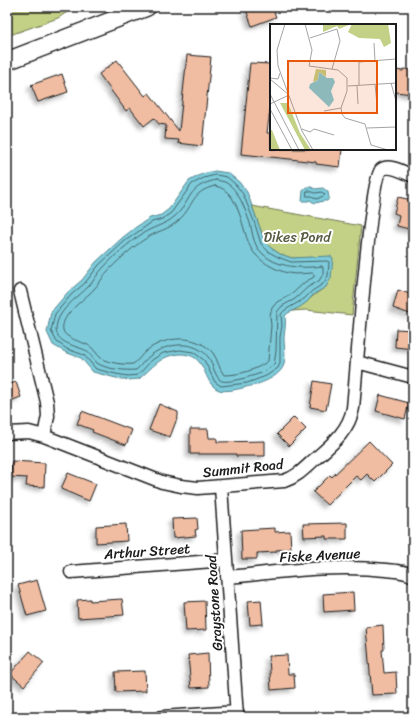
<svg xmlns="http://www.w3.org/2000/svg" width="420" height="724" font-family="Sriracha,sans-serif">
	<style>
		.green { fill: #c2d185; stroke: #6f7650 }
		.water { fill: #7dcbda; stroke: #56858e }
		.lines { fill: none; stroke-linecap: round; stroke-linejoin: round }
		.shore { stroke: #436268; stroke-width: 1 }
		.building { fill: #f1bda2; stroke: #1c1c1c; filter: url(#shadow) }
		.minor-casing { stroke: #1c1c1c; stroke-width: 15 }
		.secondary-casing { stroke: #1c1c1c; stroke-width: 20 }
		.minor { stroke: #fff; stroke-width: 12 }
		.secondary { stroke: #fff; stroke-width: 17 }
		.labels { text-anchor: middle; stroke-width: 4; stroke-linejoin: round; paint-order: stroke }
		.park-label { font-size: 14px; fill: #565b41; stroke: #fff }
		.street-label { font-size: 14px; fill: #1c1c1c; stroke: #fff }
		.inset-road { fill: none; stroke: #a4a4a4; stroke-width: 1 }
		.view { fill: #e8590c; fill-opacity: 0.15; stroke: #e8590c; stroke-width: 2 }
		.inset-edge { fill: none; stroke: #1c1c1c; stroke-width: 2 }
	</style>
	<defs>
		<filter id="shadow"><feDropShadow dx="-3.5" dy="3.5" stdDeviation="2" flood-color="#0004"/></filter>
	</defs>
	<rect width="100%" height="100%" fill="#fff"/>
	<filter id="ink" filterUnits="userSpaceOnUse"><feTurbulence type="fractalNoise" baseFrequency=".025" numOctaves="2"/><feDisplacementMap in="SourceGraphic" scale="8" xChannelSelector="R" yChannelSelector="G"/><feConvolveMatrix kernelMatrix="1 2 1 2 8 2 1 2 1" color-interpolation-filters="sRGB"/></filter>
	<g filter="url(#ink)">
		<path class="green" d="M7,7h68l-17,11 -51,18z
			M252,206l109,20 -9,89 -46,-5 -14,1c13,-6 21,-17 34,-24l-4,-30 -30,1 -12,-4 -9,-6 -6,-6z"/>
		<path class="water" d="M215,171l13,2 11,9 8,10 18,50 6,6 9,6 12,4 38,-2 3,2 -2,20 -5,9 -12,7 -7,8 -7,5 -12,6 -3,3c1,9 0,12 -1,21 0,9 2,18 0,27 -3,13 -26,21 -38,23 -7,2 -19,5 -27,3 -18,-7 -10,-37 -40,-36 -18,1 -27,14 -40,25l-11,1 -12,-2 -23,-6 -12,-14 -16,-6 -12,-7 -6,-13 4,-20 17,-20 14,-12 14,-18 26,-24 14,-11 14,-9 11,-3 8,-6 20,-28 13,-7z
			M306,187h5l4,2 8,-1 5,4 1,6 -2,3c-7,-1 -11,5 -17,-1l-2,1h-6l1,-10z"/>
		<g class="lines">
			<path class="shore" d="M216,175l11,2 9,8 7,9 11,27 7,23 8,8 9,5 13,5 36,-1 2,1 -1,14 -5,8 -11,7 -8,8 -19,11 -4,4 1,12 -2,11v26l-2,5 -12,8 -19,7 -26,3 -6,-4 -11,-22 -11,-8 -13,-2 -17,3 -11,7 -14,15 -10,1 -12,-2 -20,-5 -12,-14 -17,-6 -10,-7 -6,-11 4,-17 16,-19 14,-12 14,-18 26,-24 27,-19 10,-3 9,-6 21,-29 12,-6z
				M216,180c3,1 6,1 9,2 14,7 20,28 25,41 2,8 3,17 7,24 14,21 43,22 65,19l1,2v6l-4,7 -11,6 -13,12 -13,7 -5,6 -1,39 -2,14c-4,2 -7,5 -10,7 -8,3 -38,13 -44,8 -6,-6 -7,-16 -11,-22 -14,-19 -42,-15 -58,-3 -6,4 -10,11 -15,15 -10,1 -31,-1 -39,-7 -4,-4 -7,-10 -12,-13 -9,-4 -28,-7 -29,-20 0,-19 20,-31 32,-43 6,-6 9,-13 15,-19 11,-12 25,-25 39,-34 10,-7 23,-9 32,-17 19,-16 11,-30 42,-37z
				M215,186c26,4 26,46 37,64 7,11 23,20 36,23 8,2 17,0 25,0l1,1v3l-9,5 -13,12 -15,8 -5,6 -2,7 1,11 -3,35c-12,9 -28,14 -44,14 -5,-6 -6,-15 -11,-22 -17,-20 -48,-17 -67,-2 -5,4 -8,10 -13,13 -8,1 -26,-1 -32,-6 -5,-4 -7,-10 -13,-13 -6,-3 -24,-7 -25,-15 -3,-15 21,-30 30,-40 5,-5 9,-11 13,-17 10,-11 27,-26 39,-34 11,-8 24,-9 34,-19 16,-15 11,-28 36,-34z
				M307,191h3l5,2 7,-1 3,3 -8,4 -5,-3h-5z"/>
		</g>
		<path class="building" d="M245,7h27l4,10 -24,9z
			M187,55l24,2 -9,89 -24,-3 1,-3 -14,-1 1,-14 -7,-1 -5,-6 -10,8 -14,-18 -4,3 -27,-37 18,-14 28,36 4,-3 30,38z
			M250,63l21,1v38l-4,31h4v16h71l-2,18 -24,-3v-2l-26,-3 -49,-5z
			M403,69l10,1v24l-18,-2v-22l8,1z
			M62,74l6,18 -30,10 -7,-17z
			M398,197l14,3 -2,10 3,1v19l-16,-4 2,-11 -5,-2z
			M398,290l15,5v10l-3,9 -17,-6z
			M396,329l17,1v19l-18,-2z
			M314,381l17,3 -5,26 -16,-3z
			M16,382l5,15 -14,5v-17z
			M380,395l29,8 -4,16 -29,-8z
			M159,404l19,8v4l-8,21 -21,-7z
			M82,411l50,19 -6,15 -34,-13 1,-2 -16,-6z
			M294,417l12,12 -17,17 -12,-12z
			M190,429h18l1,9h8v4l48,-1v15h-29v-2h-46z
			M369,441l23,24 -17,17 -8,-8 -6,6 -5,-4 -29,29 -14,-13 17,-17 2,2z
			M12,461l33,2 -1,24 -18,-1 1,-8 -16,-1z
			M68,473l28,11 -7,17 -28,-12z
			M197,518l1,11 -3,1 1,6 -23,2 -1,-19z
			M347,523v16h-21v-3l-22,1 -1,-13z
			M126,524l1,17 -31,2v-17z
			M275,528v4l15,-1 1,18 -15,1v2l-19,1v6h-15l-1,-29z
			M37,580l9,31 -19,5 -9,-31z
			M353,592l1,18 -30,2 -1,-18z
			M90,599v2l32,-2 2,16 -46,3 -1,-18z
			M261,600l2,24 -13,1 -2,-24z
			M205,601l1,29 -20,1 -2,-29z
			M383,625l1,25h-2l2,23 12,-1 1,22 -25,1 -6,-68z
			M30,651l14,12 -20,23 -14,-12z
			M208,653l1,34 -18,1 -3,-33z
			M287,655l1,19h6l1,14 -24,2 -2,-34z
			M145,671l1,20 -30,1 -1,-20z"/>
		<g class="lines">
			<defs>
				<path id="minor" d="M20,291l27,111 1,14 -4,20 118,46 19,4 17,2 86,-7c13,-4 21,-13 31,-22 16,-14 34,-28 38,-51 3,-29 17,-229 28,-238 8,-7 24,3 32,6
					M357,362l56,15
					M7,433l22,-1 15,4
					M221,487l16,230
					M71,572l155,-12
					M227,577c53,-5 106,-13 159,-7 9,1 20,1 27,6
					M162,717l75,-5"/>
				<path id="secondary" d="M7,61l140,-54"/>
			</defs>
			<use href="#minor" class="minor-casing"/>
			<use href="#secondary" class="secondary-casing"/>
			<use href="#minor" class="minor"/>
			<use href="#secondary" class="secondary"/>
		</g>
	</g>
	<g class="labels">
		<g class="park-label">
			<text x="297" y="242">Dikes Pond</text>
		</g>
		<g class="street-label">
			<text transform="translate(243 468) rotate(-6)" y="5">Summit Road</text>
			<text transform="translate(147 551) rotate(-4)" y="5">Arthur Street</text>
			<text transform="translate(320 555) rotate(-3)" y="5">Fiske Avenue</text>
			<text transform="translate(214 603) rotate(-94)" y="5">Graystone Road</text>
		</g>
	</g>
	<g transform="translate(270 24)">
		<rect width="126" height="126" fill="#fff"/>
		<path d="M53,0h28l-12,5 -2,-3 -14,6zM82,0h36l3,19 -7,4 -4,-8 -21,-1 -11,-6zM46,45l10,1v7l-7,-5 -1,8 -5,2zM10,79h8l12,30 11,17h-6zM0,106h2l8,20h-10z" fill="#c2d185"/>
		<path d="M49,48l8,6h6l2,4 -4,9 3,9 -5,7 -20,-19 1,-4 8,-4z" fill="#7dcbda"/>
		<path class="inset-road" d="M15,0l-8,26 1,16 24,65 11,19M35,0l7,26 -3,16 29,4 9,8v13l-6,17 -17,3M40,14l27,-9 3,12 -8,28M104,19l1,18M0,54l8,1 2,-6M0,55l19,16M121,59l5,18M105,60l2,20M89,61v-23l37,-3M78,62l48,-3M87,62l1,18M0,70l29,56M0,80l19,-9M71,84l1,6 3,4 20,6 6,21 17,5M0,85l22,41M97,104l29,-1M32,105l8,3 4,-3M44,105l20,6"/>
		<path class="view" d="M18,37h89v52h-89z"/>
		<rect width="126" height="126" class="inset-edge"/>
	</g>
	<rect width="420" height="724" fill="none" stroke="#fff" stroke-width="24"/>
	<rect x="12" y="12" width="396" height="700" fill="none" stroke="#1c1c1c" stroke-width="1.5" filter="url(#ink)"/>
</svg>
